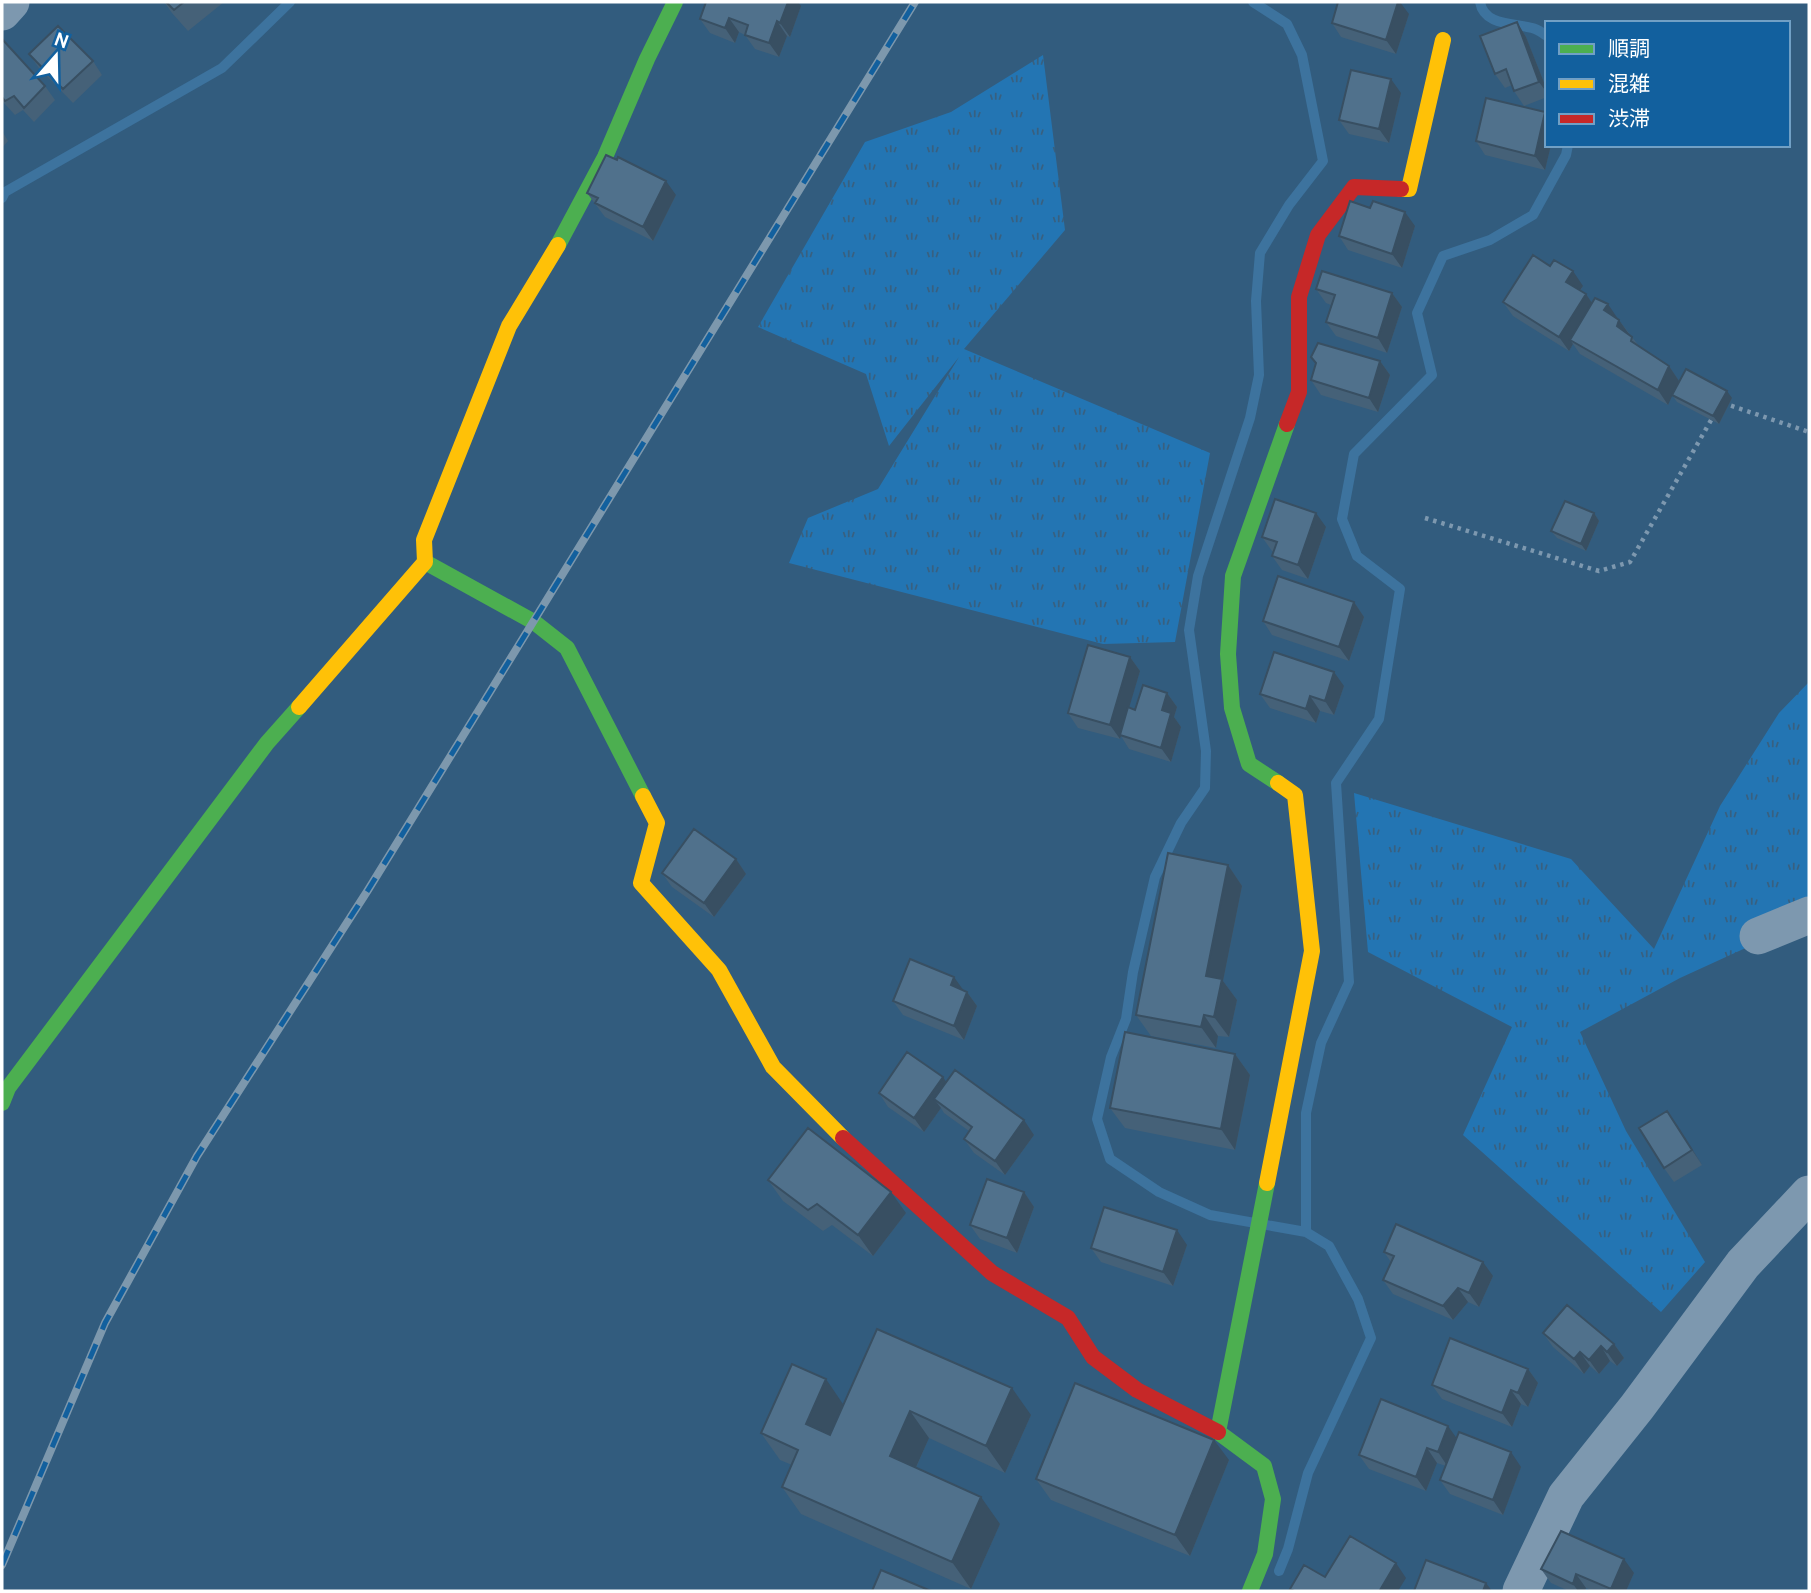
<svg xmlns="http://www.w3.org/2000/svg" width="1811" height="1593" font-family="Cabin,'Noto Sans JP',sans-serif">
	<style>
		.grass { fill: url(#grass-tufts) }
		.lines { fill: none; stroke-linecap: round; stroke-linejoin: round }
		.stream { stroke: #3d739e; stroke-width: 10 }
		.path { stroke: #7d98af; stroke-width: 4.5; stroke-dasharray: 3.5 5; stroke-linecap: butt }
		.street { stroke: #7d98af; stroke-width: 37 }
		.fast { stroke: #4caf50; stroke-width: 16 }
		.slow { stroke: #ffc107; stroke-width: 16 }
		.jam { stroke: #c62828; stroke-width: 16 }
		.rail-casing { stroke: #7d98ad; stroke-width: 8 }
		.rail { stroke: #12609e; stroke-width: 5; stroke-dasharray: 16; stroke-linecap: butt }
		.wall { fill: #456178 }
		.shaded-wall { fill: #384f62 }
		.building { fill: #50718c; stroke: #384f62; stroke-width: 2 }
	</style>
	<defs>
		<pattern id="grass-tufts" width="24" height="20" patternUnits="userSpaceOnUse" patternTransform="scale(1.75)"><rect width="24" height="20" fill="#2375b3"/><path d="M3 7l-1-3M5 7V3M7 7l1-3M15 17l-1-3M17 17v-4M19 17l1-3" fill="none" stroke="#386080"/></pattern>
	</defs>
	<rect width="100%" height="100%" fill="#325c7e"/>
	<path class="grass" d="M1043,55l22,175 -101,119 246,104 -35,189 -72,2 -314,-81 19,-45 70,-29 81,-132 -70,89 -23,-72 -108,-47 107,-185 86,-30z
		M1809,682v237l-129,59 -100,54 46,99 79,131 -44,50 -198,-177 49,-108 -144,-75 -14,-159 217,66 83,90 66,-143 59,-93z"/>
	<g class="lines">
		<path class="stream" d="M1253,2l34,22 15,31 21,106 -34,44 -29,48 -4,48 3,74 -9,43 -52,158 -9,54 17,121 -1,37 -24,35 -26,54 -22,95 -7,47 -15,38 -14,62 13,40 49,33 51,23 96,17 23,14 29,53 13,39 -63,135 -20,76 -9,22
			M1480,2c4,24 34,21 52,26 6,1 10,5 15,8
			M2,198l3,-6 217,-124 68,-66
			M1306,1232v-119l15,-70 28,-61 -13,-199 43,-64 21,-130 -43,-33 -15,-37 12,-65 78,-79 -15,-62 26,-57 47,-16 43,-25 33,-60 2,-10"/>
		<path class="path" d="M1723,403l86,29
			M1425,518l174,53 31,-9 84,-147"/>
		<path class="street" d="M2,12l9,-10
			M1758,936l51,-21
			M1521,1591l45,-95 71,-89 106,-143 66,-70"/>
		<path class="fast" d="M558,245l47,-88 42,-98 28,-57
			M425,562l109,60 33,26 76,148
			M1278,783l-29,-19 -17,-56 -4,-54 5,-78 54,-152
			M2,1103l6,-15 259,-345 32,-36
			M1250,1591l15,-37 8,-55 -9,-33 -46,-34 49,-249"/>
		<path class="slow" d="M1401,189h8l34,-149
			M299,707l126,-145 -1,-22 85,-214 49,-81
			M643,796l14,27 -16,60 78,87 54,97 70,71
			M1267,1183l45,-232 -17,-156 -17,-12"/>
		<path class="jam" d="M1287,424l12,-32v-95l19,-62 36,-48 47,2
			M843,1138l149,135 76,45 25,39 44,33 81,42"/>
		<defs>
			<path id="rail" d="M2,1565l103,-242 92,-167 171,-266 547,-888"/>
		</defs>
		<use href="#rail" class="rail-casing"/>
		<use href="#rail" class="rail"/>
	</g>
	<path class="wall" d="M164,2h60l-36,29 -16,-18z
		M801,6l-11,31 -3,-1 -8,21 -24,-8 -10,-14 -6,-3 -4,11 -25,-10 -10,-14z
		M1409,14l-13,40 -55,-17 -9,-14z
		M1517,22l9,15 21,53v7l-23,9 -10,-15 -2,-6 -7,3 -10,-14z
		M2,39l43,47 10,14 -21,22 -11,-12 -8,5 -13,-14z
		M29,54l64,7 9,14 -29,28 -34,-35z
		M1401,93l-12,50 -40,-9 -10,-14z
		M1545,112l2,2v31h4l-6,25 -60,-15 -9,-14z
		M2,131l6,10 -6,7z
		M587,193l89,2 -23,46 -48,-24z
		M1415,226l-13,42 -54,-18 -9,-14z
		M1583,286l-3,5 6,3 6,9 26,16 21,27 30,20 10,15 -3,7 56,10 -13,26 -42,-22 -5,-7 -4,10 -88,-51 -7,-10 -4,7 -56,-35 -10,-14z
		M1316,289l76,4 10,14 -15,46 -51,-17 -10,-14 5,-17 -5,-2z
		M1311,357l69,4 10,14 -12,37 -57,-17 -10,-15 5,-16z
		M1594,513l5,8 -13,30 -29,-13 -6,-7z
		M1326,527l-18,52 -26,-9 -10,-14 2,-4 -2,-1 -10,-14z
		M1354,602l10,15 -15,44 -77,-26 -9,-14z
		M1130,657l10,14 -11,36 6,3 32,-17 10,14 -3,10 7,10 -10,35 -42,-13 -8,-13 -1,3 -42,-11 -10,-15z
		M1344,686l-10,29 -14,-4 -4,12 -46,-15 -10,-14z
		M736,859l10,15 -32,43 -42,-30 -10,-14z
		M1228,865l14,21 -19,95 14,19 -8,37 -11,-1 -2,12 -65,-12 -15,-21z
		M967,992l10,14 -13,34 -61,-25 -10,-14z
		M1235,1054l15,21 -15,75 -110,-22 -15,-20z
		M946,1082l88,53 -29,40 -31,-22 -10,-14 5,-8 -25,-18 -3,-5 -17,24 -36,-25 -9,-14z
		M1677,1125l25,40 -28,17 -10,-14z
		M768,1180l138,33 -33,43 -41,-31 -9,6 -40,-30z
		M1024,1192l10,15 -17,46 -37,-14 -10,-14z
		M1187,1245l-14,41 -72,-24 -10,-14z
		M1384,1252l109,24 -14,31 -11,-5 -15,18 -60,-26 -10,-14 8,-18z
		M1543,1333l71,11 10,14 -7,8 -7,-5 -11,13 -9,-8 -6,8 -31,-27z
		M1528,1369l10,14 -10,24 -7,-3 -9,23 -70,-28 -10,-14z
		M843,1405l188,10 -26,58 -76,-35 -13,30 84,56 -29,65 -170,-75 -19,-27 10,-22 -12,-5 -19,-27z
		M1457,1438l64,29 -18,48 -53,-21 -10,-14 6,-14 -9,-3 -11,28 -57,-22 -10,-14z
		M1229,1460l-39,96 -139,-56 -15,-21z
		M1541,1569l93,4 -8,18h-34l-6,-3 -1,3h-16l-18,-8z"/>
	<path class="shaded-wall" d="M788,2h10l3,4 -11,31 -10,-14z
		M1398,2h2l9,12 -13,40 -10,-14z
		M729,18l10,14 -4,11 -10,-15z
		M777,21l10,15 -8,21 -10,-14z
		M1517,22l9,15 21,53v3l-8,-11z
		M1391,79l10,14 -12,50 -10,-14z
		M1545,112l2,2v31h4l-6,25 -10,-14z
		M666,181l10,14 -23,46 -10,-14z
		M1405,212l10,14 -13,42 -10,-14z
		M1573,271l10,15 -7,10 -10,-14z
		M1392,293l10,14 -15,46 -9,-15z
		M1586,294l10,15 -26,31 3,4 -4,7 -10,-14z
		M1608,304l10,15 -14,-9z
		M1619,320l10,14 -2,6 -10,-14z
		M1380,361l10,14 -12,37 -9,-14z
		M1669,366l10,15 -11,24 -10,-15z
		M1727,391l5,7 -13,26 -6,-8z
		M1316,513l10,14 -18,52 -10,-14z
		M1594,513l5,8 -13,30 -5,-7z
		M1354,602l10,15 -15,44 -10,-14z
		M1130,657l10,14 -19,64h-1l1,1 -1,3 -10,-14z
		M1334,672l10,14 -10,29 -9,-14z
		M1167,693l10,14 -3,10 7,10 -10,35 -10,-14 1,-38z
		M1310,696l10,15 -4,12 -10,-14z
		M736,859l10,15 -32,43 -10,-14z
		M1228,865l14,21 -19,95 14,19 -8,37 -15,-20 -8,-41z
		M954,977l10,14 -13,-6z
		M967,992l10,14 -13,34 -10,-14z
		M1204,1015l14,21 -2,12 -15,-21z
		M1235,1054l15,21 -15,75 -14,-21z
		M943,1077l9,14 -18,8 7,9 -17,24 -10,-14z
		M1667,1111l10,14 25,40 -10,-15z
		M1024,1120l10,15 -29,40 -10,-14z
		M891,1192l15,21 -33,43 -15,-21z
		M1024,1192l10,15 -17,46 -10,-15z
		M1177,1230l10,15 -14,41 -10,-14z
		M1483,1262l10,14 -14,31 -10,-14z
		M1458,1288l10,14 -15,18 -10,-14z
		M1614,1344l10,14 -7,8 -10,-14z
		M1601,1346l9,15 -11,13 -10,-14z
		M1580,1352l10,14 -6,8 -10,-15z
		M1528,1369l10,14 -10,24 -10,-14z
		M826,1379l19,28 -20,44 -19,-27z
		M1012,1388l19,27 -26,58 -19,-27z
		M1511,1390l10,14 -9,23 -10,-14z
		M910,1411l19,27 -20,45 -19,-27z
		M1448,1426l10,14 -10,27 -10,-15z
		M1214,1440l15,20 -39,96 -15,-21z
		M1427,1448l10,15 -11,28 -10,-14z
		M1511,1452l10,15 -18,48 -10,-15z
		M981,1497l19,27 -29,65 -19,-27z
		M1624,1559l10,14 -8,18h-13l-2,-2z
		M1396,1563l10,15 -8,13h-17l-1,-1z
		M1576,1574l10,14 -1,3h-7l-5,-7z
		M1486,1583l6,8h-9z"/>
	<path class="building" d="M166,2h18l-10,8z
		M706,2h82l-8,21 -3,-2 -8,22 -24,-8 3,-10 -19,-7 -4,10 -25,-9z
		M1338,2h60l-12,38 -54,-17z
		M1517,22l22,60 -25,9 -8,-22 -11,5 -15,-38z
		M58,26l35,35 -30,28 -34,-35z
		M2,39l43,47 -21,22 -10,-12 -9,5 -3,-4z
		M1351,70l40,9 -12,50 -40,-9z
		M1486,98l59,14 -10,44 -59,-15z
		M606,155l11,5 1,-3 48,24 -23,46 -48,-24 3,-5 -11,-5z
		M1350,201l20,7 3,-7 32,11 -13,42 -53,-18z
		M1533,255l17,11 4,-6 19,11 -7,11 20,12 -27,43 -56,-35z
		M1322,271l70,22 -14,45 -52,-16 9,-27 -19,-6z
		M1595,298l13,6 -4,6 15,10 -2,6 15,11 -1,4 38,25 -11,24 -88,-50z
		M1318,343l62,18 -11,37 -58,-18 5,-17 -5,-6z
		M1686,369l41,22 -14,25 -41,-21z
		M1275,499l41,14 -18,52 -26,-9 5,-14 -15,-5z
		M1565,501l29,12 -13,31 -30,-13z
		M1278,576l76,26 -15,45 -76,-26z
		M1088,645l42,12 -20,68 -42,-12z
		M1274,652l60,20 -9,29 -15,-5 -4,13 -46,-15z
		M1143,685l24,8 -5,17 9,3 -10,35 -41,-13 8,-28 7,3z
		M694,829l42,30 -32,44 -42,-30z
		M1168,853l60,12 -22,111 16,3 -8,38 -10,-2 -3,12 -65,-12z
		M910,959l44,18 -3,8 16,7 -13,34 -61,-25z
		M1125,1032l110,22 -14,75 -111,-21z
		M907,1052l36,25 -29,41 -35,-25z
		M955,1070l69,50 -29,41 -31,-22 8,-12 -38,-28z
		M1667,1111l25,39 -28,18 -25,-40z
		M808,1128l83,64 -33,43 -41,-31 -9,6 -40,-30z
		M987,1179l37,13 -17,46 -37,-13z
		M1104,1207l73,23 -14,42 -72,-24z
		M1396,1224l87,38 -14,31 -11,-5 -15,18 -60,-26 11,-24 -10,-4z
		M1567,1305l47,39 -7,8 -6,-6 -12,14 -9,-8 -6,7 -31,-26z
		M877,1329l135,59 -26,58 -76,-35 -20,45 91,41 -29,65 -170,-75 16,-37 -37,-17 31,-69 34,15 -20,45 24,11z
		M1450,1338l78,31 -10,24 -7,-3 -9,23 -70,-28z
		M1075,1383l139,57 -39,95 -139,-56z
		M1381,1399l67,27 -10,26 -11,-4 -11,29 -57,-22z
		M1459,1432l52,20 -18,48 -53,-20z
		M1561,1531l63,28 -13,30 -35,-15 -3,10 -32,-15z
		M1350,1536l46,27 -16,27 2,1h-88l-4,-2 14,-24 21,12z
		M1426,1560l60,23 -3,8h-69z
		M881,1570l50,21h-59z"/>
	<rect width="1811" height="1593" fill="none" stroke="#ffffff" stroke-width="7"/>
	<rect x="1545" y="21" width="245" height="126" fill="#12609e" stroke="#71a0c5" stroke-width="2"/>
	<rect x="1559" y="44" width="35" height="10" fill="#4caf50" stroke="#71a0c5" stroke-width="2"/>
	<text x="1608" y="56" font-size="21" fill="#ffffff">順調</text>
	<rect x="1559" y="79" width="35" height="10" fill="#ffc107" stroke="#71a0c5" stroke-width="2"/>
	<text x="1608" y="91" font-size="21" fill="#ffffff">混雑</text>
	<rect x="1559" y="114" width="35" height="10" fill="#c62828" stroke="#71a0c5" stroke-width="2"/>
	<text x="1608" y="126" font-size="21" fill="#ffffff">渋滞</text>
	<g transform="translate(56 56) rotate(20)" stroke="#12609e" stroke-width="5" paint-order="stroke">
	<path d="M0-5L12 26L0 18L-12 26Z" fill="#ffffff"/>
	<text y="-10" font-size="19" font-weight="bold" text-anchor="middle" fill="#ffffff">N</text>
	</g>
</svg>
